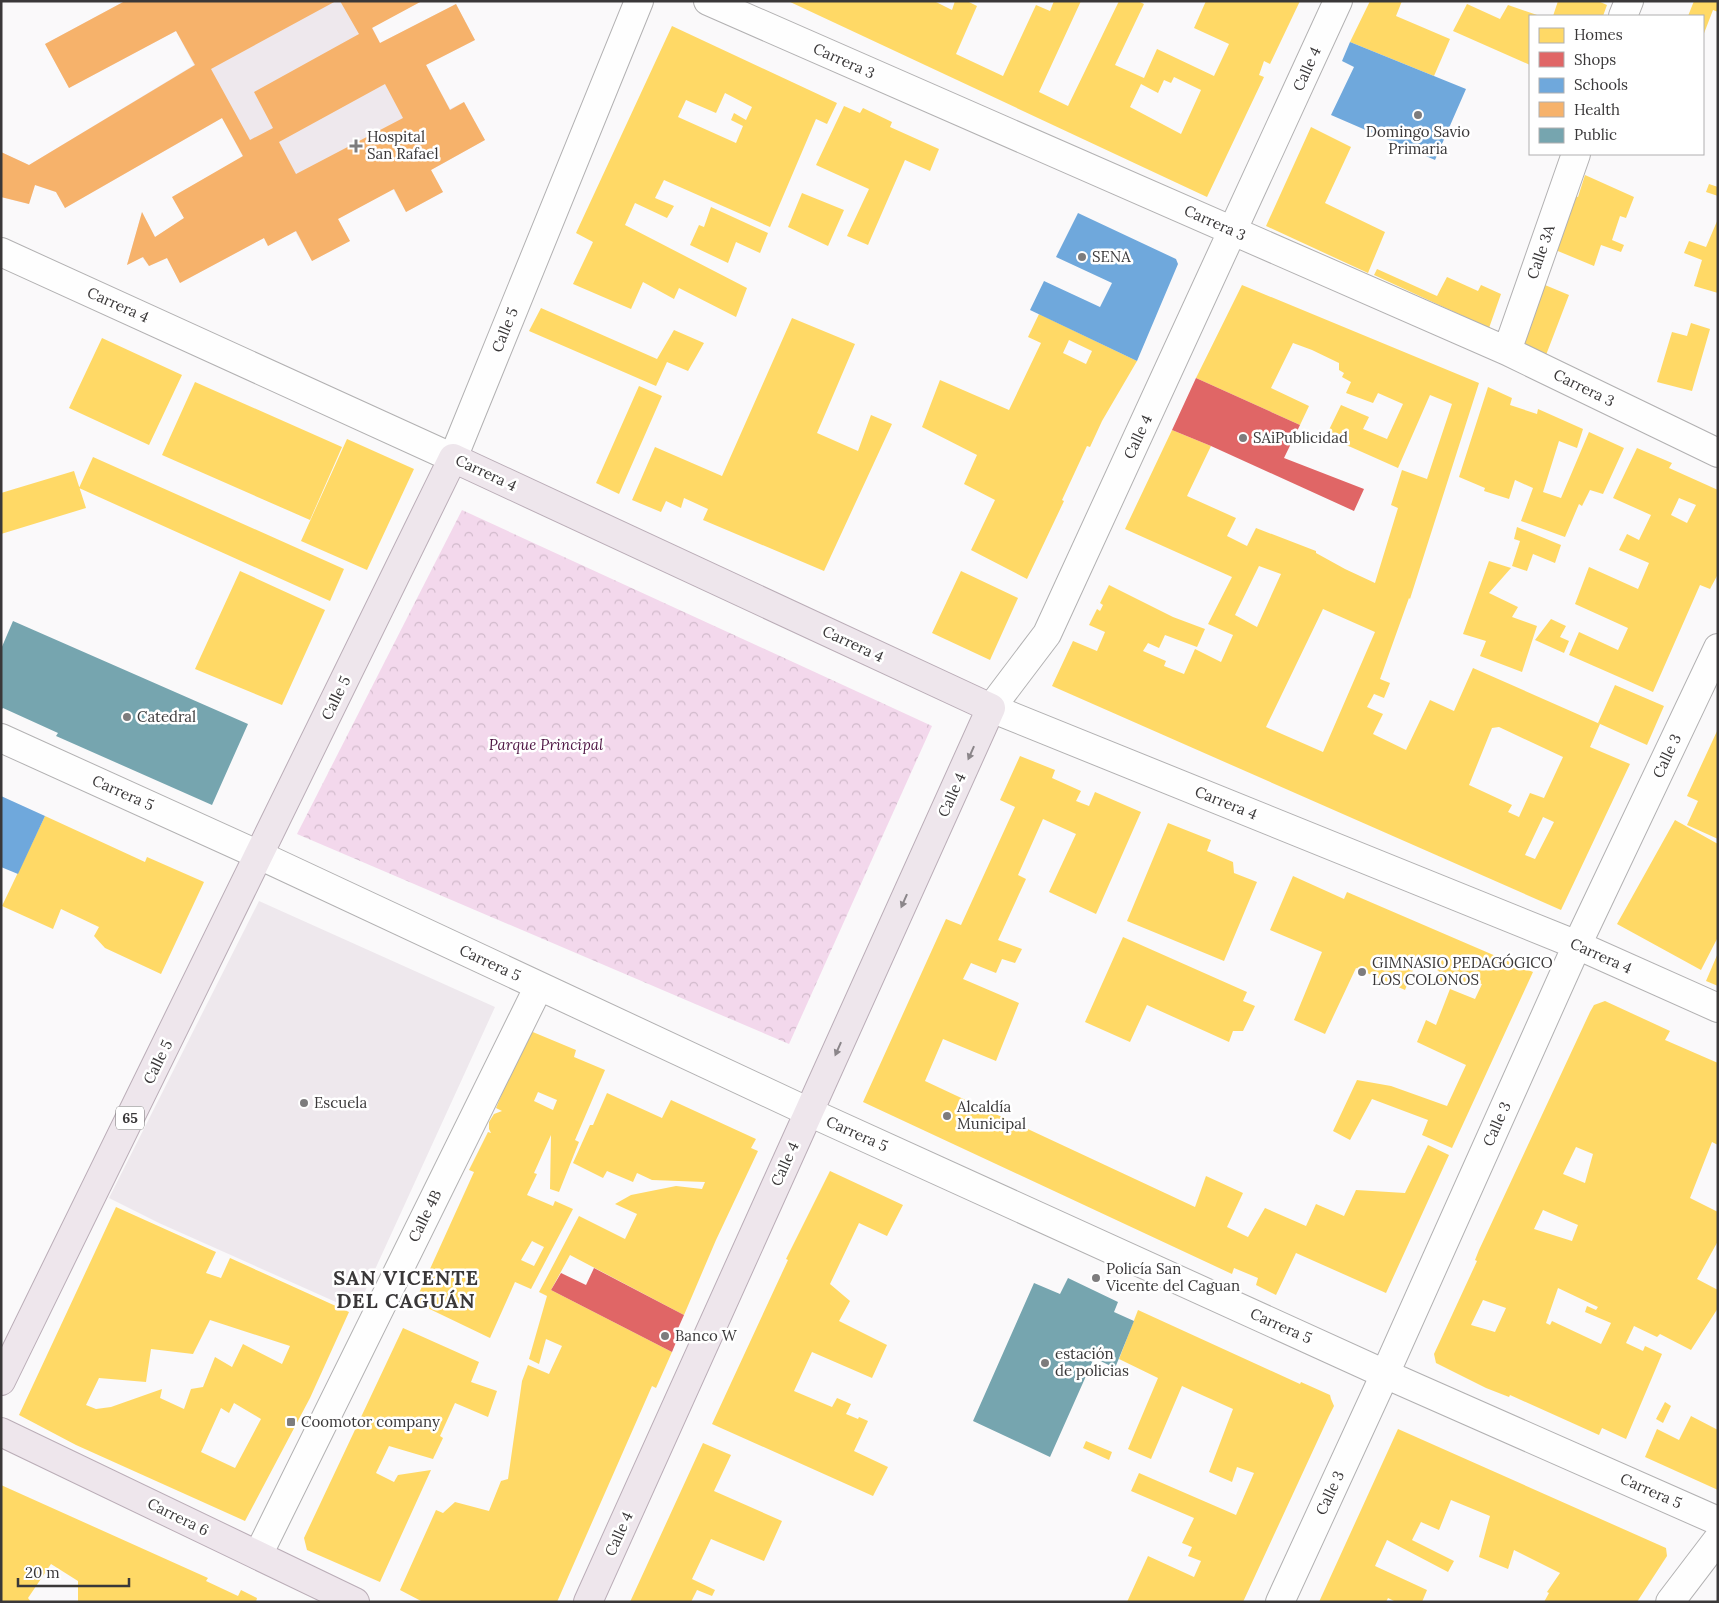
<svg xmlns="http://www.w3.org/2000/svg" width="1719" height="1603" font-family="Lora,serif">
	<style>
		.built { fill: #eee8ed }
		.park { fill: url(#park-crowns) }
		.homes { fill: #ffd966; fill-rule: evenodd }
		.shops { fill: #e06666 }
		.schools { fill: #6fa8dc }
		.health { fill: #f6b26b; fill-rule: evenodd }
		.public { fill: #76a5af }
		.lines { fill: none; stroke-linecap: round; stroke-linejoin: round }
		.street-casing { stroke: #b2b1b2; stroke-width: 30 }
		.secondary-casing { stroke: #b2b1b2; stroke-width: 30 }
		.primary-casing { stroke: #baadb7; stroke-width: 30 }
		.street { stroke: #fefefe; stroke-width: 28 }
		.secondary { stroke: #fefefe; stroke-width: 28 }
		.primary { stroke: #eee6ec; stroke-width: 28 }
		.oneway { fill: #8b868a }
		.poi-dot { fill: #7d7c7d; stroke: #fff; stroke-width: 2 }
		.labels { text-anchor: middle; stroke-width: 5; stroke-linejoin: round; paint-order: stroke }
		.shield { fill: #fff; stroke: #757474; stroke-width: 1 }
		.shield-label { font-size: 14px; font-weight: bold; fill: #3a3839 }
		.street-label { font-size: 15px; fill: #3a3839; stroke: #fff }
		.poi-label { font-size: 15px; fill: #3a3839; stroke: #fff; text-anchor: start }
		.park-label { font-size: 15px; font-style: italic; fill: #4d1442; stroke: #fff }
		.district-label { font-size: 20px; font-weight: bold; letter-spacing: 1px; fill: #3a3839; stroke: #fff }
	</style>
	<defs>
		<pattern id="park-crowns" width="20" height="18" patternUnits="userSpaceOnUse" patternTransform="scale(1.25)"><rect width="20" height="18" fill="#f3d8ec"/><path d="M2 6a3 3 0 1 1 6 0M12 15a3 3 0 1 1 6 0" fill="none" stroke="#d1bacb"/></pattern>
	</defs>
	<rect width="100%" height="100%" fill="#faf9fa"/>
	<path class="built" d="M125,1h297l-50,26 8,16 76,-39 19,36 -49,25 24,44 14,-7 21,38 -54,30 12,22 -37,20 -13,-23 -55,30 12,22 -38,20 -17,-30 -27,15 -4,-8 -84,45 -13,-25 -18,8 -7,-9 -15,8 15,-53 13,25 29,-19 -12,-21 71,-40 -21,-39 -157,90 -9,-16 -21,-7 -6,19 -28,-7v-45l28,13 165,-100 -18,-34 -107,57 -24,-44z
		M259,901l236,106 -139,304 -197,-88 -50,-25z"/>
	<path class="park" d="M462,510l470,216 -143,318 -492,-210z"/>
	<path class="homes" d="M788,1h146l18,9 3,-9h12l10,5 -21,48 47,22 33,-71 14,6 4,-10h27l-42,91 29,14 51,-105h19l6,3 -29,61 29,13 13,-29 57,27 15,-32 -35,-16 12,-27h94l-30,63 -6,-3 -5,14 5,2 -57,120zM1174,77l27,13 -20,44 -51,-27 11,-23 17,9 6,-13 7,3z
		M1370,1h32l-6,15 54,23 -16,37 -84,-34z
		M1558,1h40l9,4 -4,11h-50z
		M1694,1h24v11l-5,-2 -10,26v-20h-15z
		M1467,4l33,15 8,-14 32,11h-10v49l-77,-34z
		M672,26l165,77 -10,21 -11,-5 -46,108 -106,-47 -9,18 19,8 -7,12 -32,-15 -10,22 122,63 -11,29 -57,-29 -5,11 -31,-17 -12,27 -58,-25 20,-42 -17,-9zM725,93l27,14 -6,13 -12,-7 -3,7 12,6 -7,17 -58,-26 8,-17 30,13z
		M844,106l16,7 3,-5 29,14 -2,5 49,22 -9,22 -25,-11 -37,85 -21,-9 22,-47 -53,-24z
		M1311,127l40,20 -26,56 60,29 -17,41 -102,-47z
		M1585,175l49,22 -8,21 -6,-2 -8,24 12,5 -3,7 -20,-7 -7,21 -41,-17 20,-54 5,2z
		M1709,184l9,3v9l-12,-4z
		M802,193l42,17 -16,36 -40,-19z
		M711,207l57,26 -8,20 -24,-11 -8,21 -38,-18 9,-20 5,2z
		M1718,219v74l-24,-7 8,-26 -18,-7 5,-12 17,6z
		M1377,269l60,27 10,-19 31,14 3,-6 20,9 -12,34 -115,-53z
		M1242,285l237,98 -69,216 -1,-1 -29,81 10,4 -6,15 -10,-4 -7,13 16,7 -10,20 33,16 24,-50 24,11 19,-43 127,56 -10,23 40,17 -69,146 -509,-224 21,-45 24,10 8,-19 -16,-7 8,-16 3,2 3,-6 -3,-2 9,-18 64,32 32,12 -8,18 -32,-12 -6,13 -11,-5 -5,8 23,10 -2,5 20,8 11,-25 26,13 12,-27 -25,-11 24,-47 -107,-48 47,-99 39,16 -24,50 49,22 -9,18 20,10 9,-18 60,23v2l29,16 30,14 23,-75 -7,-3 11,-35 25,9 25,-75 -22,-9 -32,73 -72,-32 15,-31 28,12 -6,12 24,10 16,-35 -25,-11 -5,10 -27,-10 5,-11 -9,-5 2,-4 -5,-3v-7l-27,-13 -19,-7 -22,45 38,18 -9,19 -104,-47zM1259,566l22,8 -24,53 -22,-12zM1323,609l52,23 -52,120 -57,-25zM1499,727l64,30 -19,41 -14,-5 -11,24 -11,-5 4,-7 -43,-20 23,-57zM1543,817l11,5 -19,37 -10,-4z
		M1545,285l24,10 -23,60 -23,-9z
		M541,308l116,51 17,-29 30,13 -16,28 -21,-9 -11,24 -127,-55z
		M1039,314l98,47 -35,60 -12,26 -3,-1 -25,54 2,1 -37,78 -56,-29 24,-50 -31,-16 13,-29 -55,-28 18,-47 69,30 32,-67 -13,-6zM1069,340l23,11 -6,13 -23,-11z
		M792,318l63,26 -38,89 41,18 13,-36 21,9 -68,147 -121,-51 5,-11 -24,-11 -3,10 -15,-7 -5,11 -29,-12 23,-53 67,29z
		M1691,323l19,6 -18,62 -35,-9 15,-50 15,4z
		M102,338l80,37 -33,70 -80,-37z
		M195,382l147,65 -32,73 -148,-65z
		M639,386l23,10 -43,98 -23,-11z
		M1488,387l24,11 -2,7 27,9 1,-5 45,20 -6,19 -18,-7 -16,51 18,6 28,-66 35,16 -21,46 -13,-4 -8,16 -3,-2 -14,33 -44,-16 12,-33 -18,-8 -6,19 -25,-8 1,-3 -26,-11z
		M347,439l67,30 -47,101 -66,-29z
		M1637,448l35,15 -3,5 49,22v84l-8,15 -10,-4 -47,107 -84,-37 10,-23 39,18 10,-22 -53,-24 14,-37 49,22 11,-26 -30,-13 8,-16 12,6 12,-25 -38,-17zM1679,498l17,7 -9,18 -16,-8z
		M93,457l251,112 -14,32 -251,-113z
		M74,471l12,37 -85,26v-41z
		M1517,527l44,18 -6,18 -22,-9 -6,17 -15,-5 8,-25 -6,-2z
		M1489,561l22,7 -22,25 29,14 -6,10 25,9 -15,46 -42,-16 6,-15 -23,-7z
		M240,571l85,39 -43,95 -87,-36z
		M961,571l57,27 -28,62 -58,-27z
		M1551,619l15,7 -6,11 9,4 -5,12 -29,-13z
		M1615,685l49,21 -17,39 -49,-22z
		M1718,729v110l-31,-14 11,-24 -11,-5z
		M1020,756l35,14 -3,8 29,13 -5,10 13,5 6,-14 46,20 -45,102 -47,-22 27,-58 -33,-15 -25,56 8,4 -28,61 24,9 -7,14 -13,-4 -6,14 -25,-10 -8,16 56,24 -23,58 -53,-22 -18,42 270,126 11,-31 37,17 -16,34 21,10 17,-29 41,18 10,-22 28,12 12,-26 49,3 23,-48 21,10 -63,138 -90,-40 -20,42 -20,-10 2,-7 -24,-10 -2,6 -369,-172 83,-183 15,6 54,-118 -15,-7z
		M45,816l100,46 2,-5 57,25 -43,92 -56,-26 -11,-12 5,-9 -38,-18 -8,20 -51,-23z
		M1675,820l43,24v93l-17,33 -84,-46z
		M1168,823l43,17 -4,11 26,11 1,11 23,9 -33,79 -97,-40z
		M1293,876l51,23 3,-7 186,80 -81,176 -30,-13 6,-15 -56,-21 -22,41 -17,-9 24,-51 34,6 56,20 19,-41 -49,-23 9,-22 10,5 14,-36 25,10 7,-15 -5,-1 -3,4 -19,-9 -4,8 -15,-6 3,-9 -22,-11 -12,30 -49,-22 -31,66 -31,-14 28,-68 -52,-22z
		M1123,937l124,55 -4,9 12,5 -12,25h-10l-4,11 -82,-37 -17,37 -45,-20z
		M1718,953v33l-12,-5z
		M1605,1001l65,30 -5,9 53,23v82l-6,-3 -22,56 28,14v29l-21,38 21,11v18l-27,42 -31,-16 -3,3 -23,-11 -8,17 17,8 2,-5 17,8 -36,85 -24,-11 -3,7 -89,-40 -1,2 -23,-9 -50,-25 -2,-9 43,-93 -2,-1 4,-10 111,-238 4,-7zM1576,1147l17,7 -8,29 -22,-9zM1543,1210l35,15 -6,16 -38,-12zM1558,1288l40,19 -2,3 -9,-4 -2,6 26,11 -10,21 -49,-23 -2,4 -4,-2zM1483,1300l23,8 -11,24 -24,-7z
		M528,1030l48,20 -2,7 31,13 -30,70 4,2 -20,50 -9,-3 1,-54 -17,38 3,1 -10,21 26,11 2,-5 18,8 -42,80 -16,-7 -25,56 -75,-36 59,-130 -5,-2 19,-38 3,1 -2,-4v-7l5,-8 8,-3 -6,-3zM538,1092l19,8 -4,10 -19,-9zM532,1241l12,6 -10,19 -13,-6z
		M607,1093l55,25 9,-18 85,39 -5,9 7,3 -42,89 -32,75 -114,-60 -19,35 121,62 -16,36 -4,-2 -95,216h-134l-23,-12 36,-80 7,3 12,-11 34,9 12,-30 7,-2 14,-98 6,-16 21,9 13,-28 -16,-7 -7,25 -10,-5 18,-63 -8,-4 40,-76 46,23 12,-25 -22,-10 16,-9 45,-9 26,3 3,-7 -53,-2 -15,-7 -4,9 -26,-11 -4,7 -30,-15 17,-38h3z
		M830,1171l73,34 -16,31 -28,-13 -29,61 20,17 -11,20 48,24 -15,33 -60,-26 -18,39 38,16 5,-9 14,6 -5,10 12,5 1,-2 9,4 -14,30 34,16 -15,29 -161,-72 76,-164 -2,-1z
		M116,1207l100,45 -10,21 15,5 9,-20 119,54 -39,86 -65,123 -169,-76 -57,-30zM210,1320l80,26 -8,18 -39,-20 -11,23 -17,-10 -12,30 -12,2 -7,20 -24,-11 2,-9 -51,18 -15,2 -10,-4 13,-27 47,4 5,-33 42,5zM234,1403l27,16 -26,49 -34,-16 20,-44 8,5z
		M1138,1310l162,74 1,-2 29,13 1,4 3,7 -5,10 -86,186h-116l21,-46 46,21 7,-16 -13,-5 4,-9 -10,-4 12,-25 -63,-27 8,-18 97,42 18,-42 -17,-6 -5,15 -23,-10 24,-63 -51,-23 -31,73 -23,-10 30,-71 -39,-19z
		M403,1328l76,34 -8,20 26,9 -9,26 -33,-14 -15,33 3,2 -10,21 -44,-13 -13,27 18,9 4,-7 33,-5 -51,112 -73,-32 -3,-12z
		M1665,1402l6,4 -8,17 -7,-4z
		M1691,1416l27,14v60l-73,-33 12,-28 22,11z
		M1398,1429l268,119 1,8 -30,46h-93l5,-9 -2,-1 13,-19 -46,-23 -6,19 -29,-12 11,-41 -39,-16 -12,30 -18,-8 -9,18 42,21 -6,11 -61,-32 -12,26 52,24 -5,12h-26l-8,-4 -2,4h-67z
		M1086,1441l26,11 -3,8 -26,-12z
		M703,1443l28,12 -17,36 68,30 -18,40 -53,-22 -19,40 23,11 -3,6 -15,-6 -6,12h-61z
		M1,1485l207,93 -2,3 32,15 3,-6 16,8 -1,4h-178v-21l-27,-17 -23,34 3,4h-30z"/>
	<path class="shops" d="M1196,378l104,47 -16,33 80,31 -10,22 -143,-65 -39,-16z
		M594,1268l90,47 -8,18 3,2 -7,17 -121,-62 10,-17 25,12z"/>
	<path class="schools" d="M1350,42l116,47 -31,71 -104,-45 23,-48 -12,-6z
		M1078,213l98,46 2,5 -41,97 -107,-51 14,-29 56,26 12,-24 -56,-26z
		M1,796l44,20 -27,58 -17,-7z"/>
	<path class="health" d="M125,1h211l-125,68 39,71 23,-12 -19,-36 105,-58 -19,-33h82l-50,27 8,15 76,-39 19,36 -49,25 24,45 14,-8 21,38 -54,30 12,22 -37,20 -12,-23 -56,30 12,22 -38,20 -16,-30 -28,15 -4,-8 -84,45 -13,-25 -18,8 -6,-9 -16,8 15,-53 13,25 29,-19 -12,-21 71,-41 -21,-38 -157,90 -9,-16 -21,-7 -6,19 -28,-7v-45l28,13 166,-100 -19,-34 -107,57 -24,-44zM385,84l18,34 -107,56 -17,-32z"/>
	<path class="public" d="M13,621l235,103 -36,81 -156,-69 2,-3 -55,-25 -2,2v-61z
		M1068,1278l50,24 -4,10 20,9 -19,47 -21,-10 -44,99 -77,-36 61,-138 26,11z"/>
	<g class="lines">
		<defs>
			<path id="street" d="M708,1l799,350 211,102
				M1338,1l-291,633 -56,74 586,237 141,63
				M1623,16l6,-15
				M1,252l452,206 186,-457
				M1507,351l69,-197
				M259,855l550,257 576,262 333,147
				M258,1555l281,-569
				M1280,1602l105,-228 192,-429 141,-297
				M1670,1602l48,-63"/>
			<path id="secondary" d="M1,738l258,117"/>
			<path id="primary" d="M1,1381l452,-923 538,250 -403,894
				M1,1432l354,170"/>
		</defs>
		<use href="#street" class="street-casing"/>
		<use href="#secondary" class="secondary-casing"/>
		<use href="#primary" class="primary-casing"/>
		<use href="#street" class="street"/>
		<use href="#secondary" class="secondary"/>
		<use href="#primary" class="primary"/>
	</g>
	<defs><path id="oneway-solid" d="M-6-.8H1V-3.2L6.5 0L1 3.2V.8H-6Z" transform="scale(1.25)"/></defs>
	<g class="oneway">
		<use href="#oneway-solid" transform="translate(971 753) rotate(114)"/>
		<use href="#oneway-solid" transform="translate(904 901) rotate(114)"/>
		<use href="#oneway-solid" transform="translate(838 1049) rotate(114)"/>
	</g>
	<g class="poi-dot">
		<circle cx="1418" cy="115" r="5"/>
		<path d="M353.5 138.5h5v5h5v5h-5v5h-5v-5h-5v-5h5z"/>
		<circle cx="1082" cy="257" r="5"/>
		<circle cx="1243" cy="438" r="5"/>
		<circle cx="127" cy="717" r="5"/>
		<circle cx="1362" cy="972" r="5"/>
		<circle cx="304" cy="1103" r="5"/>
		<circle cx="947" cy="1116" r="5"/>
		<circle cx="1096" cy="1278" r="5"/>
		<circle cx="665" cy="1336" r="5"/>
		<circle cx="1045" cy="1363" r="5"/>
		<rect x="286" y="1417" width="10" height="10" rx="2.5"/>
	</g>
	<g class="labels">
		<rect class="shield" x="116" y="1106.5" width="28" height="23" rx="4"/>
		<g class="shield-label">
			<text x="130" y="1123">65</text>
		</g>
		<g class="street-label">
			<text transform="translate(844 61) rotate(24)" y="5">Carrera 3</text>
			<text transform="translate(1307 69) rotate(-66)" y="5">Calle 4</text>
			<text transform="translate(1215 223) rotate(24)" y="5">Carrera 3</text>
			<text transform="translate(1541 252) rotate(-71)" y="5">Calle 3A</text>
			<text transform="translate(118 305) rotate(24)" y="5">Carrera 4</text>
			<text transform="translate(505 330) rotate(-68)" y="5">Calle 5</text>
			<text transform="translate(1584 388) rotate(26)" y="5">Carrera 3</text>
			<text transform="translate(1138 437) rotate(-65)" y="5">Calle 4</text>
			<text transform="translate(486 473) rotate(25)" y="5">Carrera 4</text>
			<text transform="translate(853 644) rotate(25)" y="5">Carrera 4</text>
			<text transform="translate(336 698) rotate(-64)" y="5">Calle 5</text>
			<text transform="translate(1667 756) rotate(-65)" y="5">Calle 3</text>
			<text transform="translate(123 793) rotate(24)" y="5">Carrera 5</text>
			<text transform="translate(952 795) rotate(-66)" y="5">Calle 4</text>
			<text transform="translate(1226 803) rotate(22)" y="5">Carrera 4</text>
			<text transform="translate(1601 956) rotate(24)" y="5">Carrera 4</text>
			<text transform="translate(490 963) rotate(25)" y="5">Carrera 5</text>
			<text transform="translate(158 1062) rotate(-64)" y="5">Calle 5</text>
			<text transform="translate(1497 1124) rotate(-66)" y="5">Calle 3</text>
			<text transform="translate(857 1134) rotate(24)" y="5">Carrera 5</text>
			<text transform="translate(785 1164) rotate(-66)" y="5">Calle 4</text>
			<text transform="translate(425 1216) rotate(-64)" y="5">Calle 4B</text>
			<text transform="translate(1281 1326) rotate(24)" y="5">Carrera 5</text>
			<text transform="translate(1651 1491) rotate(24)" y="5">Carrera 5</text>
			<text transform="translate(1330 1493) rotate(-65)" y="5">Calle 3</text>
			<text transform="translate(178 1517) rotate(26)" y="5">Carrera 6</text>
			<text transform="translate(619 1534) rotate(-66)" y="5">Calle 4</text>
		</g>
		<g class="poi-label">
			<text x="1418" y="137" text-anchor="middle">Domingo Savio<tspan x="1418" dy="17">Primaria</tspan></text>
			<text x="367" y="142">Hospital<tspan x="367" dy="17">San Rafael</tspan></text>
			<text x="1092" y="262">SENA</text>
			<text x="1253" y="443">SAiPublicidad</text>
			<text x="137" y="722">Catedral</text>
			<text x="1372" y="968">GIMNASIO PEDAGÓGICO<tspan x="1372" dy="17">LOS COLONOS</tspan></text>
			<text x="314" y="1108">Escuela</text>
			<text x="957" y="1112">Alcaldía<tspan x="957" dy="17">Municipal</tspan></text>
			<text x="1106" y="1274">Policía San<tspan x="1106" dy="17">Vicente del Caguan</tspan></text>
			<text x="675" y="1341">Banco W</text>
			<text x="1055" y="1359">estación<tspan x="1055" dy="17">de policias</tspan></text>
			<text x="301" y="1427">Coomotor company</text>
		</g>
		<g class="park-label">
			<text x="546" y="750">Parque Principal</text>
		</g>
		<g class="district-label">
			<text x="406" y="1285">SAN VICENTE<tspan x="406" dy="23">DEL CAGUÁN</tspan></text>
		</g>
	</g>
	<rect width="1719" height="1603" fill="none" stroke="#3a3839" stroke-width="5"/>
	<rect x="1529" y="15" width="175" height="140" fill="#ffffff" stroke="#b0afb0"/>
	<rect x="1539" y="28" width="25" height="15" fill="#ffd966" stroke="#b0afb0"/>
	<text x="1574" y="40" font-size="15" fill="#3a3839">Homes</text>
	<rect x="1539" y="52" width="25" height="15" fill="#e06666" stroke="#b0afb0"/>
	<text x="1574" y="65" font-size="15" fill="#3a3839">Shops</text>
	<rect x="1539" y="78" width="25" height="15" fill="#6fa8dc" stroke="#b0afb0"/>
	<text x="1574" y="90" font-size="15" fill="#3a3839">Schools</text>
	<rect x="1539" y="102" width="25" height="15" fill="#f6b26b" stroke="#b0afb0"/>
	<text x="1574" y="115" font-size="15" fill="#3a3839">Health</text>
	<rect x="1539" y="128" width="25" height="15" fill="#76a5af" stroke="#b0afb0"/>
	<text x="1574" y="140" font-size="15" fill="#3a3839">Public</text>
	<path d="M18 1578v8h111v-8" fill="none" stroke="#3a3839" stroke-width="2.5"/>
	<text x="25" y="1578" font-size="15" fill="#3a3839" stroke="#ffffff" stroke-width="4" paint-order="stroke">20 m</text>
</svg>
